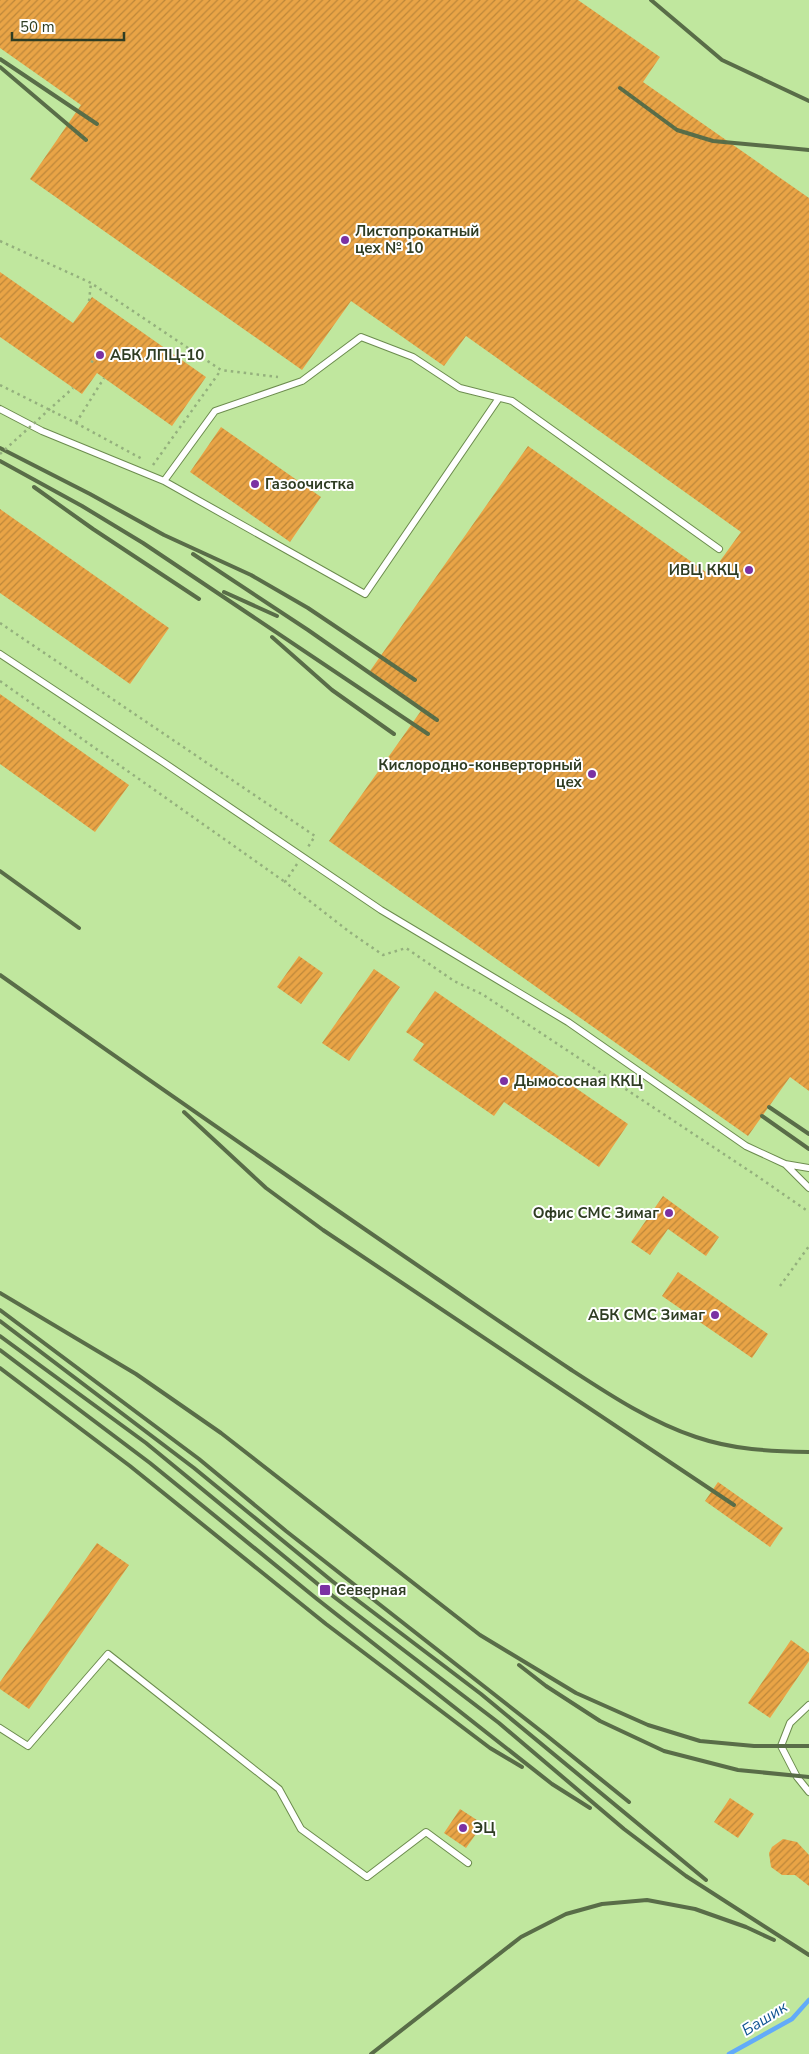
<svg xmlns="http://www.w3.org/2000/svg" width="809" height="2054" font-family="'Nunito Sans',sans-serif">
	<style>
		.built { fill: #c0e79e }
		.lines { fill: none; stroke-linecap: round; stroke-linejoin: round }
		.stream { stroke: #62abf9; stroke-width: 4.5 }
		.building { fill: url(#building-hatch) }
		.service-casing { stroke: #6c8c4e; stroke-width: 8 }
		.path { stroke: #94b07d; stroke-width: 2.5; stroke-dasharray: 2.5 4; stroke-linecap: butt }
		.service { stroke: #fff; stroke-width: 6 }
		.rail { stroke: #596d48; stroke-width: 4 }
		.path-bridge { stroke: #94b07d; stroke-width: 2.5; stroke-dasharray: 2.5 4; stroke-linecap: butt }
		.poi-dot { fill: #7b31a3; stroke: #fff; stroke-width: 2 }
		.labels { text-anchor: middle; stroke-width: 4; stroke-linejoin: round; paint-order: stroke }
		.poi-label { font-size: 15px; font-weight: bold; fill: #2f3d23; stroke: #fff; text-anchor: start }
		.water-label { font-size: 16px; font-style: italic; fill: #115593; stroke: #fff }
	</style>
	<defs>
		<pattern id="building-hatch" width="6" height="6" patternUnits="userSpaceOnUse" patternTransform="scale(1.25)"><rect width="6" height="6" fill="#e9a446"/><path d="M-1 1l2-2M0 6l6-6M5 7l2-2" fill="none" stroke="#bd873a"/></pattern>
	</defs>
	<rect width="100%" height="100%" fill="#ccf0ae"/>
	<path class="built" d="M0,0h809v2054h-809z"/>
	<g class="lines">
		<path class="stream" d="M729,2054l63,-35 17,-19"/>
	</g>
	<path class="building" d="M0,0h578l82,57 -17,25 166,116v893l-19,-14 -42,59 -419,-295 94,-133 -53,-37 158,-225 182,129 31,-43 -275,-196 -22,30 -93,-65 -49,69 -272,-191 51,-74 -81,-57z
		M0,272l73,51 19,-26 114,80 -34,49 -75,-53 -15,21 -82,-57z
		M221,427l100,70 -31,45 -100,-70z
		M0,509l169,119 -39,56 -130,-91z
		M0,694l129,91 -34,47 -95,-68z
		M299,956l24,17 -22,31 -24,-17z
		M374,969l26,18 -51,74 -27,-18z
		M435,991l193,133 -29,43 -95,-65 -10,14 -81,-56 11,-16 -18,-12z
		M663,1196l56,41 -13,19 -38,-27 -18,26 -19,-13z
		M678,1272l90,62 -16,24 -90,-62z
		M718,1482l65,46 -13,19 -65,-46z
		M97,1543l32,22 -100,144 -29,-20v-7z
		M791,1640l18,13v8l-39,57 -22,-15z
		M730,1798l24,16 -16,24 -24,-16z
		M460,1809l23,15 -17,24 -22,-15z
		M783,1839l14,3 12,13v31l-14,-11h-13l-11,-8 -2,-14 3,-6z"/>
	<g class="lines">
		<defs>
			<path id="service" d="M0,409l42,22 122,50 51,-70 87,-30 59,-44 52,20 47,31 52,13 207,148
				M164,481l201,113 134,-196
				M0,654l163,108 218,148 187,112 178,124 39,18 24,4
				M785,1164l24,24
				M809,1705l-19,18 -9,23 16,31 12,15
				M0,1728l28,18 80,-92 171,135 22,40 66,48 59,-45 42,31"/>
		</defs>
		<use href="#service" class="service-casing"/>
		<path class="path" d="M0,241l91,42 130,87 57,7
			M89,301l2,-18
			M91,361l5,3
			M0,385l76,38 68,37
			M76,423l28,-45
			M153,465l68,-95
			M0,623l315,213 -7,11
			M0,681l285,201
			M297,864l-12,18 66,51 32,22 23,-7 48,33 28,13 275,182 52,36
			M780,1286l29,-40"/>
		<use href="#service" class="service"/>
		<path class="rail" d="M651,0l71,60 87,41
			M0,59l97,65
			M0,67l86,73
			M620,88l57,42 36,11 96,9
			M0,448l90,46 74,41 87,40 57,33 107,72
			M0,461l82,45 61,37 285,191
			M34,487l59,42 106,70
			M193,554l115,76 129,90
			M224,592l53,24
			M272,637l60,53 62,44
			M0,871l79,57
			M0,975c144,102 290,203 436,303 44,30 89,61 134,91 40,26 81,53 126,68 38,13 73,14 113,15
			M769,1107l40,27
			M184,1112l82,76 57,42 411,275
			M762,1116l47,33
			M0,1293l136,81 85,59 259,202 96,58 72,32 52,16 54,5h55
			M0,1310l199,149 87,72 260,204 83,67
			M0,1321l194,147 138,113 149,113 225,186
			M0,1336l146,107 179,147 174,133 125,106 62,47 123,79
			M0,1350l150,113 167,136 235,185 38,24
			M0,1368l130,98 196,158 164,124 32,19
			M519,1665l27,21 54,35 64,30 74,19 71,7
			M371,2054l150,-117 45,-23 36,-10 45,-4 48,9 51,18 28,13"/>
		<path class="path-bridge" d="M0,454l73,-66"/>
	</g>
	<g class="poi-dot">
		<circle cx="345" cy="240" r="5"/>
		<circle cx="100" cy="355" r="5"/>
		<circle cx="255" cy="484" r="5"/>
		<circle cx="749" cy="570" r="5"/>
		<circle cx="592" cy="774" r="5"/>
		<circle cx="504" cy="1081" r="5"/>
		<circle cx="669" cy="1213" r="5"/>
		<circle cx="715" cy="1315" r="5"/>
		<rect x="319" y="1584" width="12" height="12" rx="2.5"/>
		<circle cx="463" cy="1828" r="5"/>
	</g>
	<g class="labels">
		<g class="poi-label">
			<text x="355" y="236">Листопрокатный<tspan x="355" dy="17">цех № 10</tspan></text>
			<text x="110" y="360">АБК ЛПЦ-10</text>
			<text x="265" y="489">Газоочистка</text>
			<text x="739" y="575" text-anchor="end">ИВЦ ККЦ</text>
			<text x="582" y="770" text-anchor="end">Кислородно-конверторный<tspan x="582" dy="17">цех</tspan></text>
			<text x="514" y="1086">Дымососная ККЦ</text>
			<text x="659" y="1218" text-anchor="end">Офис СМС Зимаг</text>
			<text x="705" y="1320" text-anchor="end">АБК СМС Зимаг</text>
			<text x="336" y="1595">Северная</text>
			<text x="473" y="1833">ЭЦ</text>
		</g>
		<g class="water-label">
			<text transform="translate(764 2018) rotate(-32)" y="6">Башик</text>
		</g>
	</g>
	<path d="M12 32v8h112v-8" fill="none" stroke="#2f3d23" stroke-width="2.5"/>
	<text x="20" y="32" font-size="15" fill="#2f3d23" stroke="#ffffff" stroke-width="4" paint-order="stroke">50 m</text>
</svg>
